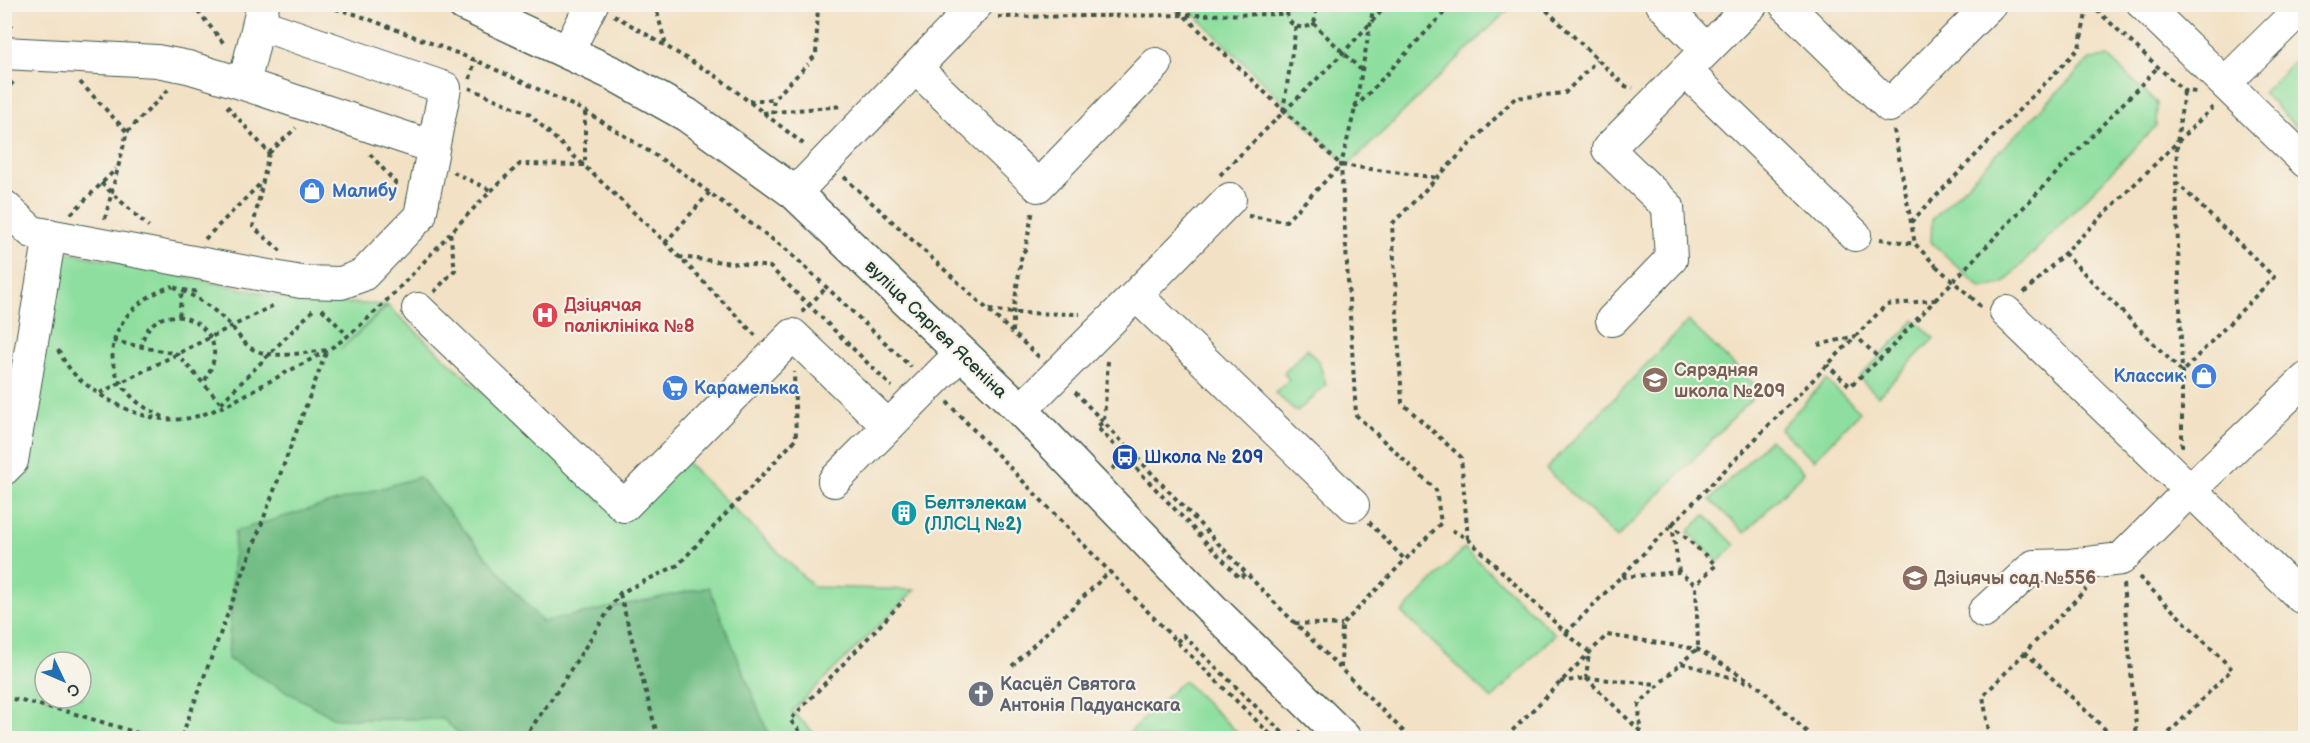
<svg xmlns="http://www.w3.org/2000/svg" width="2310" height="743" font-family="'Balsamiq Sans',sans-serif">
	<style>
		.green { fill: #8edf9f; stroke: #568e6a; stroke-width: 1.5; fill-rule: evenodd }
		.forest { fill: #72be86; stroke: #487e5d; stroke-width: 1.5 }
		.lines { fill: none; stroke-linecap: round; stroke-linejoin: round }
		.minor-casing { stroke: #3f564a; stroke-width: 34 }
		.major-casing { stroke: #3f564a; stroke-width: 36 }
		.path { stroke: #3f564a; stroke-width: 4; stroke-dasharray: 4.5 4.5; stroke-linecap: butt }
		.minor { stroke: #fff; stroke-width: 32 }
		.major { stroke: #fff; stroke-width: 33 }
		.path-bridge { stroke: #3f564a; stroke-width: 4; stroke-dasharray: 4.5 4.5; stroke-linecap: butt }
		.labels { text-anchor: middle; stroke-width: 4.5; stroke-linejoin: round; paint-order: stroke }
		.shop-label { font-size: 18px; font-weight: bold; fill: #366cbe; stroke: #f7f3e8; text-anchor: start }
		.health-label { font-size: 18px; font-weight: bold; fill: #be3a42; stroke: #f7f3e8; text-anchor: start }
		.street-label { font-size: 18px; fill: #1f3d34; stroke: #f7f3e8 }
		.education-label { font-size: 18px; font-weight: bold; fill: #785e54; stroke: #f7f3e8; text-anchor: start }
		.transit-label { font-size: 18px; font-weight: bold; fill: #164399; stroke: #f7f3e8; text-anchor: start }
		.culture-label { font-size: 18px; font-weight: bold; fill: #0d838f; stroke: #f7f3e8; text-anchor: start }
		.worship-label { font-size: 18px; font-weight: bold; fill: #5b616d; stroke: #f7f3e8; text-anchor: start }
	</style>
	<rect width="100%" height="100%" fill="#f7f3e8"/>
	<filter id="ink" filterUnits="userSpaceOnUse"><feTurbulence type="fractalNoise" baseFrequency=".0167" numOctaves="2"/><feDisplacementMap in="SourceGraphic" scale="12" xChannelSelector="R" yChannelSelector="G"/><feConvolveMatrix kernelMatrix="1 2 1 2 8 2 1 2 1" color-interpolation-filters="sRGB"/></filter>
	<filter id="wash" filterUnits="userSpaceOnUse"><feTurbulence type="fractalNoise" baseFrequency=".008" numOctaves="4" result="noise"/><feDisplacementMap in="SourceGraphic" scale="24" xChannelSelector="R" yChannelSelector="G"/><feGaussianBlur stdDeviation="1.35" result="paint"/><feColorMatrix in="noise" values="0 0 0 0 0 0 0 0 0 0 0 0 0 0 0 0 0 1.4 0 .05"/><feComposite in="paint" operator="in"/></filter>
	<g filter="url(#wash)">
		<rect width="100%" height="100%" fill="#f2e1c4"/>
		<path class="green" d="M1185,5h328l-165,161z
			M2305,50v86l-42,-43z
			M2108,57l49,46 -1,23 -153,158 -22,4 -50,-46 1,-22 158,-161z
			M66,252l236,49 85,4 -47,45 48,-44 234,214 62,-60 130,127 101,3 -123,121 27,27h-814v-256l52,-211zM45,662h36v36h-36z
			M1915,320l19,18 -56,58 -19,-18z
			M1688,321l72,69 -143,148 -71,-69z
			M1307,349l12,13 7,23 -29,27 -22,-19 14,-13 -5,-7z
			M1826,380l34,32 -46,48 -34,-31z
			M1770,439l34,33 -59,61 -35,-33z
			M1705,515l30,30 -17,17 -30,-30z
			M1464,548l91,86 -63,65 -90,-86z
			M1183,681h1l59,57h-119z"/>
		<path class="forest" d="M419,477l123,145 167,-35 61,151h-306l-21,-19h-107l-108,-60 7,-128z"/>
	</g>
	<g filter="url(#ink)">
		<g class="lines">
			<defs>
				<path id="minor" d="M1662,4l44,46
					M1785,4l104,102 101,-102
					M2143,4l163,158
					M568,51l24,-47
					M4,53l153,8 31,6 56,17 189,63
					M916,68l122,118 118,-122
					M1686,71l169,164
					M2225,83l78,-77
					M244,84l19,-79
					M795,193l182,-189
					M4,206l28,26 269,50 40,1 22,-8 57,-59 25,-128 -186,-64
					M1136,295l94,-96
					M418,309l206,197 169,-171 95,91
					M2006,312l295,285
					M1612,320l59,-61 -3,-52 -60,-58 144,-145
					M1021,410l115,-115 217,210
					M4,469l8,-8 38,-226
					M834,481l127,-128
					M1984,612l50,-46 36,-1 51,-6 69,-69 116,-111"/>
				<path id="major" d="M464,4l150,70 73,41 108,78 226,217 190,198 133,130"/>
			</defs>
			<use href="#minor" class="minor-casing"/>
			<use href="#major" class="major-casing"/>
			<path class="path" d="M192,4l34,42
				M318,4l40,11 117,45 110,51 95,60 107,79 124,117
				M655,4l11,42
				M1172,4l169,161 97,13
				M1290,4c-15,30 39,32 23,0
				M1540,4l85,82 8,2
				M2090,4l94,87 13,1
				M614,15l105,63 87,68
				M998,17l289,-3
				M4,19l8,8
				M1313,23l48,47
				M811,60l5,-5 2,-51
				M470,79l5,-19
				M80,82l47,50
				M469,88l59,25 132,124 96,99
				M4,92l12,-13
				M749,101l25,-2
				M227,106l42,47 -16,74 28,24
				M1355,108l97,-104
				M1283,111l13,-84
				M763,113l79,-7
				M772,114l2,-15 34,-35
				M1894,130l21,114
				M269,153l27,-25
				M370,154l29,33
				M453,172l37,18
				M1220,175l123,-122 45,-49
				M844,177l195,180
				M101,183l48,44
				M71,214l45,-45
				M1248,216l38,5 54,-55
				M105,219l22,-87 43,-44
				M1911,222l168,-174 9,-44
				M205,239l58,-58
				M1880,239l35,5 21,22
				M665,243l45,-51
				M2064,253l118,119 92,-95 -98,-95
				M679,257l91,10 122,120
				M174,287c22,9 41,22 57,39 8,9 14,21 26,25 21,8 49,1 70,-1l-146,388
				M434,292l21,-22 -5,-38
				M2024,293l189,-186
				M1971,297l10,10
				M1935,300l223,-233
				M322,309l26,27
				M989,310l24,3 67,1
				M802,312l25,-25
				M179,316l3,-26 18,2
				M1013,332v-19l9,-60 3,-3 8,-40
				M113,341l64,13 44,49
				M1818,345l38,-9 24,23
				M141,348c1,-5 2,-10 4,-14 18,-36 78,-12 68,28 -2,8 -6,15 -10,22
				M58,350c5,9 11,19 18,26 33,29 80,54 125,39 26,-8 50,-24 73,-36 25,-14 53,-26 75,-44 62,-52 110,-118 171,-171l65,1v-54
				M1108,361l-4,60 -7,6 143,151 6,-5
				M1075,392l190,201 145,145
				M100,393l176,-89
				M947,402l230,240 97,96
				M221,403l94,-95
				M163,417c-9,-5 -20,-10 -28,-17 -47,-44 -14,-98 38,-114
				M2182,447v-75l-6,-190 1,-39 7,-52
				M1112,469l13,-12
				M1369,522l37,39
				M1452,530l16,9 98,94 23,19 -3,26
				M1468,539l-7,-82 -59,-54 -10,-179 123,-126 50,-5 32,-33
				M1679,572l-7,-47 44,40 -20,19
				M1622,577l57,-5 17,13 2,59 -1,5 -16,14
				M2139,577l93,92 -68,69
				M2123,584l14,154
				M620,594l38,144
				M1295,623l47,2
				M1566,633l320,-328 49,-5 -55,59 -30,27 -23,-21
				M1177,642l6,-7 105,103
				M2025,652l89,86
				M1012,666l98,-95
				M1341,668l1,-43 99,-102 -5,-33 -80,-75 -15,-250 14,-56 19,-105
				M1586,678l54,53 -1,-27 42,-41 69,20
				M1560,682l26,-4 72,6
				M4,697l65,15 85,26
				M524,738l33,-47 63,-98 58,-28 118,-126 -2,-67
				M806,738l-16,-18 114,-120
				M1293,738l8,-7
				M1497,738l9,-1 101,-102 90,14 60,36 56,53
				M1990,738l-7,-42 103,-107"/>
			<use href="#minor" class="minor"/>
			<use href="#major" class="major"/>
			<path class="path-bridge" d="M1936,266l35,31"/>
		</g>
	</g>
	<defs>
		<symbol id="shop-disc" viewBox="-11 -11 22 22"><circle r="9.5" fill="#3f7fe0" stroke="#f7f3e8"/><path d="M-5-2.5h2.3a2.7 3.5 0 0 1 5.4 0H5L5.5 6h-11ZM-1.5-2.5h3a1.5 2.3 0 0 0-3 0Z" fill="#fff"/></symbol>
		<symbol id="hospital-disc" viewBox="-11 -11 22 22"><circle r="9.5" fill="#e0444e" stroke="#f7f3e8"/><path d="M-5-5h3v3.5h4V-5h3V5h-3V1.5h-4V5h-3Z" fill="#fff"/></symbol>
		<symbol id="school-disc" viewBox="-11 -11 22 22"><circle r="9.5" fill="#8d6e63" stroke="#f7f3e8"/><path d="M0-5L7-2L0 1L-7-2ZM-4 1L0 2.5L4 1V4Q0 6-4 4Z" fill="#fff"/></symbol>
		<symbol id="supermarket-disc" viewBox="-11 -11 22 22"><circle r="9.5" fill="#3f7fe0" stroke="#f7f3e8"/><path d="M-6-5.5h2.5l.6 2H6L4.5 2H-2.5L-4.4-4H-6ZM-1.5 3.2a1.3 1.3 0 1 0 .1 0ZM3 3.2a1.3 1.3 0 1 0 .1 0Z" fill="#fff"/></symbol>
		<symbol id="bus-disc" viewBox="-11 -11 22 22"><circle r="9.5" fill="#1a4fb4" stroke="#f7f3e8"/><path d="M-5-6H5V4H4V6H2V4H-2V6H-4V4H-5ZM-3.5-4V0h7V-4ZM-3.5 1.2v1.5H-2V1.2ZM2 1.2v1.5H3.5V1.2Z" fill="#fff"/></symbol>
		<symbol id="building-disc" viewBox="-11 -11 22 22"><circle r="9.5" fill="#0f9aa8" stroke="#f7f3e8"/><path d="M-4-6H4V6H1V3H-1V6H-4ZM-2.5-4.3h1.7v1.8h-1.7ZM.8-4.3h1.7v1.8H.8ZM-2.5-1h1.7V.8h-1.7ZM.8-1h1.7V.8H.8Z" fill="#fff"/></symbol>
		<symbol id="church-disc" viewBox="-11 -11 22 22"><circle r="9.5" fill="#6b7280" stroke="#f7f3e8"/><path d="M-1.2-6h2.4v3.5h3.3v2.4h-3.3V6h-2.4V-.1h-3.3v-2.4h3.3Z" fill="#fff"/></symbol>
	</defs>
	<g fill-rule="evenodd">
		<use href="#shop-disc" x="297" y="176" width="30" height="30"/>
		<use href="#hospital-disc" x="530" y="300" width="30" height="30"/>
		<use href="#shop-disc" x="2189" y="361" width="30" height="30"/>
		<use href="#school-disc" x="1640" y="365" width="30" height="30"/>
		<use href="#supermarket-disc" x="660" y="373" width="30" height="30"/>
		<use href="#bus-disc" x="1110" y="442" width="30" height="30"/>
		<use href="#building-disc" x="889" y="498" width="30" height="30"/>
		<use href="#school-disc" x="1900" y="563" width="30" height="30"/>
		<use href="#church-disc" x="966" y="679" width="30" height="30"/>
	</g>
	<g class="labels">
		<g class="shop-label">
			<text x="332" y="197">Малибу</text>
			<text x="2184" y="382" text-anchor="end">Классик</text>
			<text x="694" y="394">Карамелька</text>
		</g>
		<g class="health-label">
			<text x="564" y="311">Дзіцячая<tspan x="564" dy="21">паліклініка №8</tspan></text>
		</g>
		<g class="street-label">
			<text transform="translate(936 329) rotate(44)" y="6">вуліца Сяргея Ясеніна</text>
		</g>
		<g class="education-label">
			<text x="1674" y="376">Сярэдняя<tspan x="1674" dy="21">школа №209</tspan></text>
			<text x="1934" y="584">Дзіцячы сад №556</text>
		</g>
		<g class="transit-label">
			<text x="1144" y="463">Школа № 209</text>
		</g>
		<g class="culture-label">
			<text x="924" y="509">Белтэлекам<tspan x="924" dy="21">(ЛЛСЦ №2)</tspan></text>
		</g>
		<g class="worship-label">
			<text x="1000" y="690">Касцёл Святога<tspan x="1000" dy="21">Антонія Падуанскага</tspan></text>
		</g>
	</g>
	<rect width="2310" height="743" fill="none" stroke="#f7f3e8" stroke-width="24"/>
	<g transform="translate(63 680) rotate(134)"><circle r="28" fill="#f7f3e8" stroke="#a1aaa0" stroke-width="1.5"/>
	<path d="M0-4.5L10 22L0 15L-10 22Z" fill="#1f6fb2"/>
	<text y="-9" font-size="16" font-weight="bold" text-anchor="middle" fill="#1f3d34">С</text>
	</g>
</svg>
